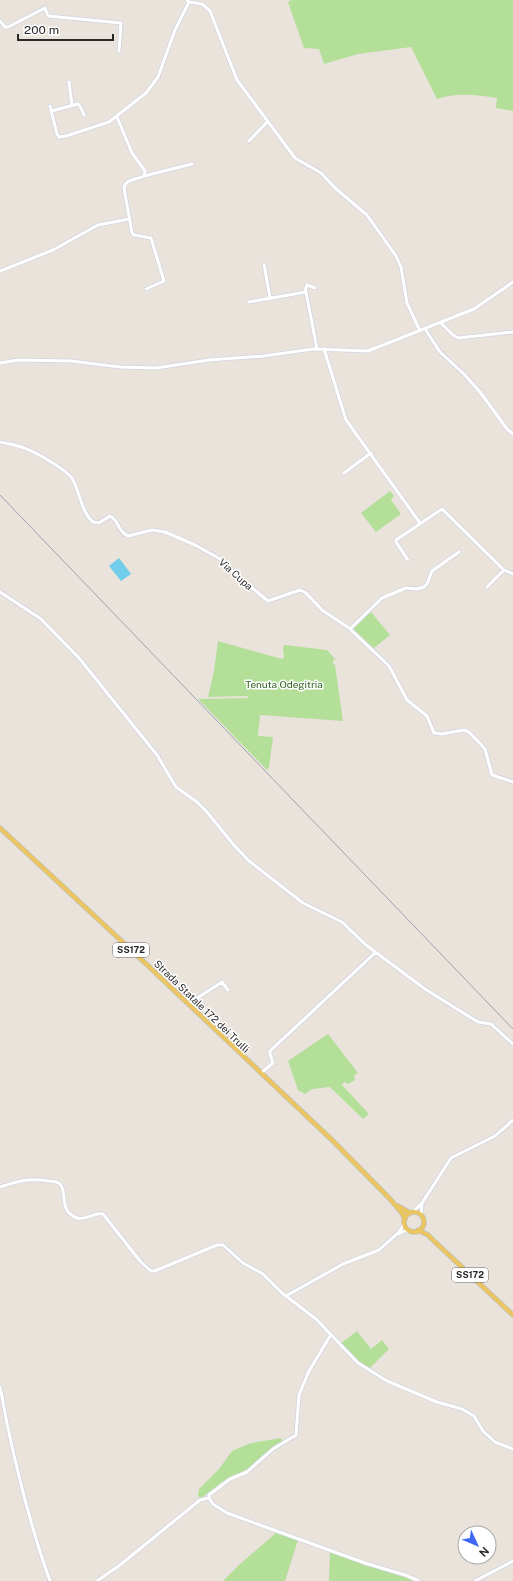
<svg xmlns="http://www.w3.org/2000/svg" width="513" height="1581" font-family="'Public Sans',sans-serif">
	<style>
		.green { fill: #b3df99 }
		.water { fill: #71cde9 }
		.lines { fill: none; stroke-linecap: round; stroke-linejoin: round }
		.minor-casing { stroke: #d0d4e1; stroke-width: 4.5 }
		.major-casing { stroke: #c3c3c3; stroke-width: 5.5 }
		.minor { stroke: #fff; stroke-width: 3 }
		.major { stroke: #eac560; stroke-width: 4 }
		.rail { stroke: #9ea2b2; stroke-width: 1 }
		.labels { text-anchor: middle; stroke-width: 3; stroke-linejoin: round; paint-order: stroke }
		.shield { fill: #fff; stroke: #696969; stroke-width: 1 }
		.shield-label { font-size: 9px; font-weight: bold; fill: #292929 }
		.street-label { font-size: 10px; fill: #292929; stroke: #fff }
		.park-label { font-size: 10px; fill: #2d621c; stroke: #fff }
	</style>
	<rect width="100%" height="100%" fill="#eae3db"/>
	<path class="green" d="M291,0h222v111l-17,-3 1,-10c-21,-3 -40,-6 -60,1l-26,-52 -53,7 -34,10 -5,-15 -15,-1 -16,-46z
		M390,491l4,5 -3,4 10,14 -25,18 -15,-19z
		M371,612l19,23 -16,13 -21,-19z
		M218,641l64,18 2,-2 -1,-10 2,-2 42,5 9,10h-3v4l2,1 8,56 -83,-6 -2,21 15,1 -4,30 -2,3 -69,-71 50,-1 -1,-2 -39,1 6,-26z
		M328,1034l30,39 -4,3 1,4 -7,4 -4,-2 -2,3 27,29 -6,5 -33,-32 -18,2 -7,5 -7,-4 -10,-29z
		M357,1331l14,18 11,-9 7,9 -19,19 -11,-6 -19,-18z
		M281,1438l2,4 -31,24 -17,10 -12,5 -23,18 -2,-4 1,-6 20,-20 13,-18 19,-8z
		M277,1532l21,8 -13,41h-62l16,-16z
		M330,1551l74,24 12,6h-87z"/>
	<path class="water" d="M119,558l12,16 -10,7 -12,-15z"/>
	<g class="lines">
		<defs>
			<path id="minor" d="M187,0l2,2 13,2 8,7 27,69 58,78 26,15 14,15 32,27 29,41 5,11 6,36 13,28
				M0,21l5,6h3l37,-19 3,8 73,7 -2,28
				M69,82l3,23
				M50,106l7,28 2,3 7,-1 43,-14 37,-29 12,-16 17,-47 14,-28
				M51,111l27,-7 2,2 4,9
				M117,117l15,36 13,18 -1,5c-8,4 -19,3 -20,12l8,45 2,2 17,3 13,43 -18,8
				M249,141l19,-20
				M144,176l48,-12
				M264,264l6,34
				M0,271l53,-21 45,-25 31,-6
				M305,291l2,-6 8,3
				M249,302l57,-10 11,57
				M441,323l12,12 5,3 55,-6
				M425,329l15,23 24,22 16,18 27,37 6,5
				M324,349l22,71 74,103
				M0,363l18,-3 53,1 49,6 36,1 53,-8 55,-4 49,-7 55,2 106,-42 39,-27
				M0,442c8,2 17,3 24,6 10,3 45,23 49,32 7,13 8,31 20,42l6,1 11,-7c9,4 8,16 18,20l24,-6 13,2 30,13 27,15 13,14 33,27 32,-11 6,3 16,17 27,18 40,38 18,34 20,16 7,17 8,1 22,-4 5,2 16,17 7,26 21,7
				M344,473l27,-20
				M408,560l-12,-18v-2l46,-31 62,61 9,4
				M487,587l17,-17
				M0,592l41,27 38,39 78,97 19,32 21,15 9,9 27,33 16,17 54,42 39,19 24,23 59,44 48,30 5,3 13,2 22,20
				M350,629l32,-31 24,-10 11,1 7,-2 3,-3 5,-13 27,-19
				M188,1004l34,-22 6,8
				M261,1073l12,-10 -3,-9v-3l106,-99
				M0,1187c19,-6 28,-9 48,-6 4,0 9,0 12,3 8,8 -2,27 17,34 9,3 17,-6 26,-4l37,47 11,10h4l62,-26h6l20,18 20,11 19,19 34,26 42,44 29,18 50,21 25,7 12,7 9,15 12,11 18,7
				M413,1212l9,-9 29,-45 44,-22 18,-16
				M421,1215l1,-11
				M399,1234l5,-3h6
				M286,1296l57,-32 36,-14 20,-18 5,-8
				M0,1387c3,13 5,28 8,41 11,52 24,103 42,153
				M209,1498l4,6 14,9 138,50 40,12 14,6
				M209,1498v-3l21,-16 17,-7 26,-23 23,-14 3,-40 10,-24 21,-35
				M97,1581l23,-16 80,-65 9,-2
				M475,1581l38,-20"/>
			<path id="major" d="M0,828l143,133 190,180 57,58 12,14 3,6
				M398,1206l12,7
				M404 1222a10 10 0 1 1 20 0a10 10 0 1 1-20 0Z
				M418,1230l10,5 6,6 79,74"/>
		</defs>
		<use href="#minor" class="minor-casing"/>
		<use href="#major" class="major-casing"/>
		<use href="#minor" class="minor"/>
		<use href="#major" class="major"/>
		<path class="rail" d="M0,495l513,534"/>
	</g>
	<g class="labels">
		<g class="shield">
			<rect x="113" y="943" width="36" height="14" rx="3"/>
			<rect x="452" y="1268" width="36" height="14" rx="3"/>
		</g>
		<g class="shield-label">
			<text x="131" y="953">SS172</text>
			<text x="470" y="1278">SS172</text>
		</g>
		<g class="street-label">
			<text transform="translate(236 574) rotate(42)" y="4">Via Cupa</text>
			<text transform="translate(202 1006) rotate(44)" y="4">Strada Statale 172 dei Trulli</text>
		</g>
		<g class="park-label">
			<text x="284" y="688">Tenuta Odegitria</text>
		</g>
	</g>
	<g transform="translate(477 1545) rotate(134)"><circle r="19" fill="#ffffff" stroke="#a9a9a9"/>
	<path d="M0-3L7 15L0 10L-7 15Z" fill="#4067f2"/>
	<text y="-6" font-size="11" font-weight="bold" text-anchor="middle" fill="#292929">N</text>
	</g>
	<path d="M18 34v6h95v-6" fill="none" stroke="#292929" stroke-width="2"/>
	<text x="24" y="34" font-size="12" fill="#292929" stroke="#ffffff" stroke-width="3" paint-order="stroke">200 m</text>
</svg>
